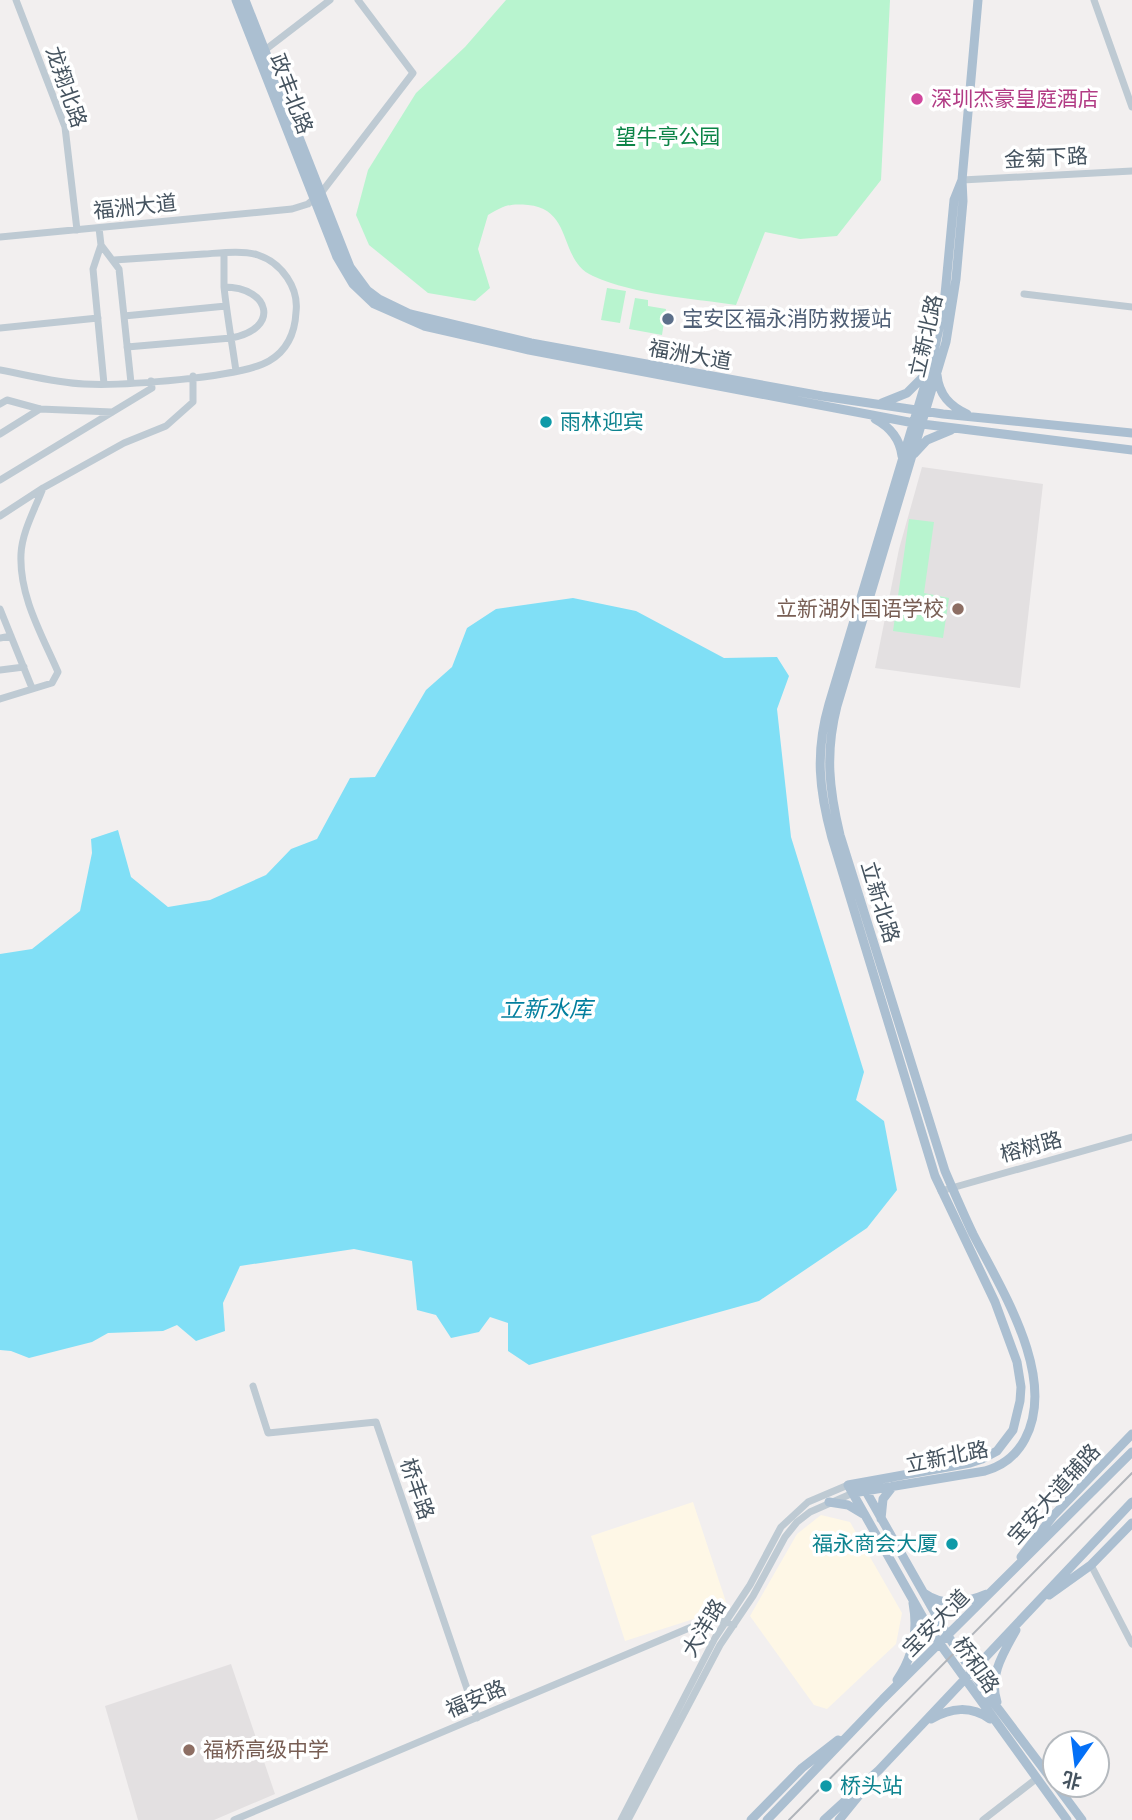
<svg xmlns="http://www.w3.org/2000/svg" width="1132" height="1820" font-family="'PT Sans','Noto Sans SC',sans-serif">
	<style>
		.commercial { fill: #fef7e6 }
		.education { fill: #e3e0e1 }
		.green { fill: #b8f4cf }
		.water { fill: #80dff6 }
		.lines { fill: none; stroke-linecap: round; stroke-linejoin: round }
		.minor { stroke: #becad3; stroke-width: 7 }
		.major { stroke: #abbfd1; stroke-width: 9 }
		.rail { stroke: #b0b4ba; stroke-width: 2 }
		.hotel-dot { fill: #d1479c; stroke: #fff; stroke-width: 2.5 }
		.service-dot { fill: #5c6f8a; stroke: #fff; stroke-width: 2.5 }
		.culture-dot { fill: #0f9aa8; stroke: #fff; stroke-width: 2.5 }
		.education-dot { fill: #8d6e63; stroke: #fff; stroke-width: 2.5 }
		.labels { text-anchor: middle; stroke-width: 7; stroke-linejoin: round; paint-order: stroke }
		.street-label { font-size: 21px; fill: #45535f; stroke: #fff }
		.hotel-label { font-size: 21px; fill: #b23c85; stroke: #fff; text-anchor: start }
		.park-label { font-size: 21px; fill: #0c8447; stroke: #fff }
		.service-label { font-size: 21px; fill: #4e5e75; stroke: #fff; text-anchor: start }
		.culture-label { font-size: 21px; fill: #0d838f; stroke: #fff; text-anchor: start }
		.education-label { font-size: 21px; fill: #785e54; stroke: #fff; text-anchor: end }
		.water-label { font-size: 23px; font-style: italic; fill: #037f9e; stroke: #fff }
	</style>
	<rect width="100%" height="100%" fill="#f2efef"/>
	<path class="commercial" d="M693,1502l35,106 -103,33 -34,-105z
		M821,1515l29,7 52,91 -6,31 -69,65 -13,-4 -64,-89 47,-82z"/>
	<path class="education" d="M922,467l121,17 -23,204 -145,-20 24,-119z
		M231,1664l44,130 -61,26h-76l-33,-114z"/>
	<path class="green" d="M506,0h384l-9,180 -44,56 -37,3 -35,-7 -29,73c-47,-7 -100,-10 -143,-29 -35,-15 -19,-67 -65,-71 -19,-2 -24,1 -40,10l-10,34 12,39 -15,13 -47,-8 -59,-48 -13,-30 12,-45 48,-77 49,-46z
		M607,288l19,3 -6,32 -19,-3z
		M635,298l13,2v6l18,3 -4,26 -33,-6z
		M909,519l25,3 -10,71 25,5 -6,40 -50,-7z"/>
	<path class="water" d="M573,598l63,13 88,47 53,-1 12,19 -12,33 14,128 73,235 -8,28 28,21 13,69 -30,38 -108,73 -230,64 -21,-14v-28l-18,-6 -11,15 -28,6 -15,-23 -19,-5 -5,-49 -58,-12 -114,17 -17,37 2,28 -29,10 -19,-16 -14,6 -55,2 -16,9 -63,16 -18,-7 -11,-1v-396l32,-5 48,-38 12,-58 -1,-14 27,-9 13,47 37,30 42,-7 56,-25 25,-26 26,-10 33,-61 25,-1 51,-87 26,-23 15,-39 29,-19z"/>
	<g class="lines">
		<path class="minor" d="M16,0l49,127 12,103
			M1094,0l38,107
			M265,50l65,-50
			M962,180l170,-9
			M99,228l2,17 18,24 12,114
			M0,237l292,-28 16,-5 13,-11 92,-120 -55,-73
			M101,245l-8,24 11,115
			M224,253v34
			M1024,294l108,13
			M124,316l102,-10
			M0,328l98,-10
			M127,347l104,-9c50,-9 39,-51 -7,-51 3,28 8,56 12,84
			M0,370c27,5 57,13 84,14 37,2 156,-6 185,-23 19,-11 26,-28 27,-49 3,-24 -14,-49 -38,-57 -16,-5 -38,-2 -54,-1 -30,2 -60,4 -90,6
			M0,404l7,-4 33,9 72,3
			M0,434l40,-25
			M0,480l152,-92 -1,-7
			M0,516l43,-28 81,-45 42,-17 27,-24v-26
			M0,609l32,79
			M0,638l11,-2
			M0,670l24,-3
			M0,699l52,-16 6,-11c-16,-37 -39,-76 -37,-118 1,-22 14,-45 22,-66
			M941,1191l191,-54
			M253,1386l15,47 108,-11 101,296
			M1091,1565l41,79
			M234,1820l467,-197 16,-4 17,6
			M621,1820l94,-182 35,-53 31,-58 27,-25 40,-17
			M628,1820l92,-175 33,-49 32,-59 12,-15 13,-10 43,-19
			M983,1820l53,-41"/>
		<path class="major" d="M236,0l101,257 16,27 21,20 50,22 105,24 385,73 218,27
			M245,0l105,267 17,23 12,9 31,15 121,29 291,53 121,18 189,19
			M962,180l-8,20 -10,105 -12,56 -103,343c-14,48 -10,86 3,134l103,338 60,126 22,60 4,25 -1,14 -7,29 -16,21 -15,8 -12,4 -122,22 82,145 137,190
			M937,375c2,20 13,31 30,39
			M882,403l25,-10 18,-18
			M875,419c15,8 25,20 27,37
			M914,454l13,-14 24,-10
			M863,1486l85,150 39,58 68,90
			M853,1493l132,-22c18,-5 31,-15 40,-32 33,-62 -24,-150 -52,-205 -10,-21 -19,-42 -28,-63l-105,-336c-11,-46 -15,-82 -3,-129l109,-364 10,-63 7,-78 -1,-21 16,-180
			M829,1502l19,3 15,9
			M881,1519l2,-20 10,-13
			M1021,1557l32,-41 79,-82
			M924,1593c19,14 42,10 63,1
			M1049,1595l42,-30 41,-42
			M897,1680c16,-23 21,-50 16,-77
			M997,1702c-9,-26 7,-50 19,-72
			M931,1719c20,-11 39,-14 59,0
			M1056,1785l26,35
			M751,1820l51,-52 36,-28
			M767,1820l116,-121 249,-247
			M824,1820l55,-50 253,-268
			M839,1820l22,-27"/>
		<path class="rail" d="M789,1820l343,-347"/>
	</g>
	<circle class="hotel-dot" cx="917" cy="99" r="7"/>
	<circle class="service-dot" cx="668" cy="319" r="7"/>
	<g class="culture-dot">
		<circle cx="546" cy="422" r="7"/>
		<circle cx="952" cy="1544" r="7"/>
		<circle cx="826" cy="1786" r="7"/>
	</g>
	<g class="education-dot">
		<circle cx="958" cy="609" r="7"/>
		<circle cx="189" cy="1750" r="7"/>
	</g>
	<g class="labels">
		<g class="street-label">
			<text transform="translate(66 87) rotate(71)" y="7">龙翔北路</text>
			<text transform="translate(291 94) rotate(69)" y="7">政丰北路</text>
			<text transform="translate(1046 158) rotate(-3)" y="7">金菊下路</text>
			<text transform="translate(135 207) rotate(-6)" y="7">福洲大道</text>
			<text transform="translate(926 336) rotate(-77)" y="7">立新北路</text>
			<text transform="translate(690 355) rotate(10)" y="7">福洲大道</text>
			<text transform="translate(880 902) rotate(73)" y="7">立新北路</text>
			<text transform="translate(1031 1147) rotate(-15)" y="7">榕树路</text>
			<text transform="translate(947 1457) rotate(-11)" y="7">立新北路</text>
			<text transform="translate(417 1489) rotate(71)" y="7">桥丰路</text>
			<text transform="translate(1054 1494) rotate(-48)" y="7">宝安大道辅路</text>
			<text transform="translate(936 1623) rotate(-45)" y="7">宝安大道</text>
			<text transform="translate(704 1628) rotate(-59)" y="7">大洋路</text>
			<text transform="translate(976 1665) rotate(55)" y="7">桥和路</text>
			<text transform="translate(476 1699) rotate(-23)" y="7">福安路</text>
		</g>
		<g class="hotel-label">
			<text x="931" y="106">深圳杰豪皇庭酒店</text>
		</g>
		<g class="park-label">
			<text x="668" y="144">望牛亭公园</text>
		</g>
		<g class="service-label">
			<text x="682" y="326">宝安区福永消防救援站</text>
		</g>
		<g class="culture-label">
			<text x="560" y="429">雨林迎宾</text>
			<text x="938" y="1551" text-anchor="end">福永商会大厦</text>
			<text x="840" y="1793">桥头站</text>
		</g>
		<g class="education-label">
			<text x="944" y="616">立新湖外国语学校</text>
			<text x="203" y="1757" text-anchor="start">福桥高级中学</text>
		</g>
		<g class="water-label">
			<text x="546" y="1017">立新水库</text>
		</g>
	</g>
	<g transform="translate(1076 1764) rotate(194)"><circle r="33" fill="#ffffff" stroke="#b5babf" stroke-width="2"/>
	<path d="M0-5L12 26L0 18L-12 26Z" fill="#0470f7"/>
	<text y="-10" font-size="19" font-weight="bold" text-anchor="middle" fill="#45535f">北</text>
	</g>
</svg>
